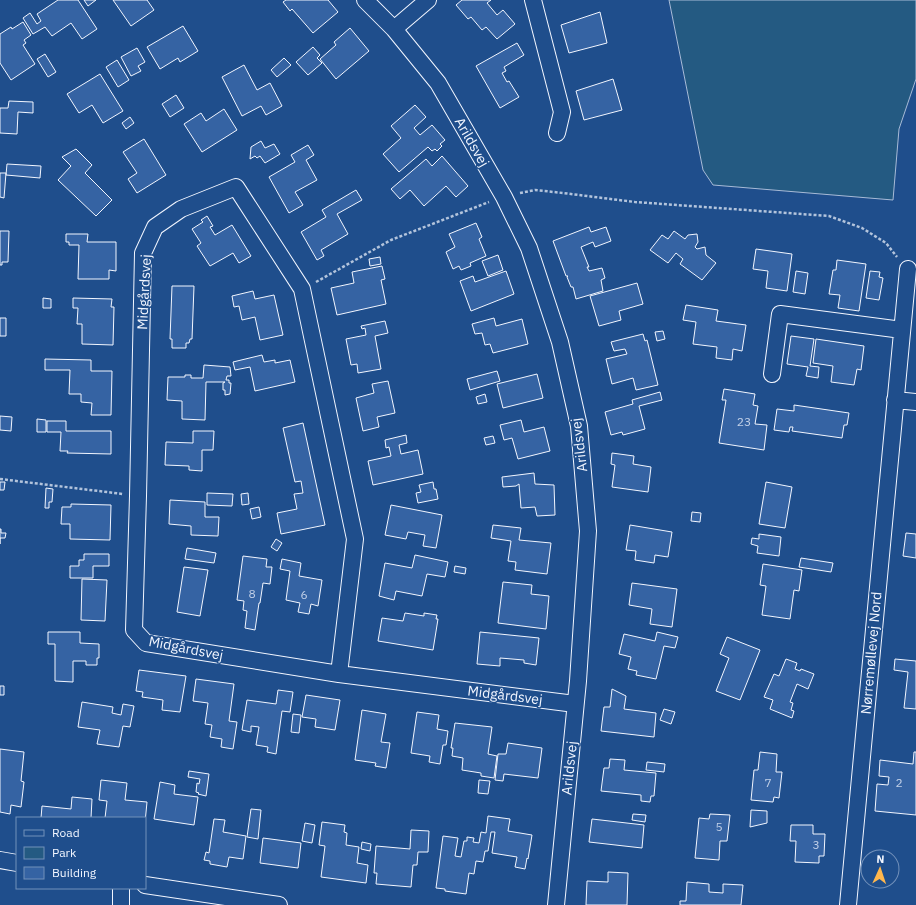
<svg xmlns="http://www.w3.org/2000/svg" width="916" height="905" font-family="'IBM Plex Sans',sans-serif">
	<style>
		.green { fill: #245a82; stroke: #a8bbd7 }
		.building { fill: #3563a3; stroke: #f2f6ff }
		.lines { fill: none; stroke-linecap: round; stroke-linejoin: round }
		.street-casing { stroke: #f2f6ff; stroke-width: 18 }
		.path { stroke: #b3c4dc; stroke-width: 2.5; stroke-dasharray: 3 2; stroke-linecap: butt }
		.street { stroke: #1f4e8c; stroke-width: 16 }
		.labels { text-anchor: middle; stroke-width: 3; stroke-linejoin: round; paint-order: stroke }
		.number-label { font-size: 12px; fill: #c3d1e8 }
		.street-label { font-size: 14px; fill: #f2f6ff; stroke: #1f4e8c }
	</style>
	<rect width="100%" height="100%" fill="#1f4e8c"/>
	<path class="green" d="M669,0h247v79l-17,50 -6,71 -180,-15 -10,-15z"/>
	<path class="building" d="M58,0h20l19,29 -15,10 -11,-16 -19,13 -7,-9 -12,7 -10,-16 7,-5 7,11 4,-3 -4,-7z
		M84,0h12l-8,6z
		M113,0h34l7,10 -23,16z
		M286,0h42l10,12 -25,21 -21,-24 -2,2 -7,-9z
		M462,0h29l-4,3 10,12 6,-5 12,14 -18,15 -11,-12 -4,3 -11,-13 -3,2 -12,-14z
		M600,12l7,31 -38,10 -8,-28z
		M23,22l8,13 -7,5 2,3 -3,2 12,19 -24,16 -11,-17v-29l11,-7 1,2z
		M183,26l15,25 -18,11 -2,-4 -18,11 -13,-22z
		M350,28l19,23 -33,28 -16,-20 16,-14 -2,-3z
		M517,43l7,12 -20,12 2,4 -4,2 5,9 2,-1 10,16 -19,11 -24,-42z
		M313,47l7,8 -3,3 5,5 -14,12 -12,-13z
		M137,48l8,14 -7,4 3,5 -10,5 -10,-19z
		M45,54l11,18 -8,5 -11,-18z
		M284,58l7,7 -14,12 -6,-7z
		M117,60l12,20 -11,7 -12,-20z
		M244,65l13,25 13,-7 12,23 -16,9 -5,-9 -19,10 -20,-39z
		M100,74l23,37 -20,12 -11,-18 -13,8 -12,-19z
		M613,79l9,31 -38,10 -8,-29z
		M176,95l8,13 -14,9 -8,-13z
		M9,101l24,1v11l-15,-1 -1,22 -17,-1v-25h8z
		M415,105l11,12 -12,11 6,7 12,-10 13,15 -5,4 2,2 -5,5 -2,-2 -3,2 -4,-4 -29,25 -16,-18 18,-16 -10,-12z
		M224,109l13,21 -35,22 -18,-28 17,-11 5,8z
		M130,117l4,6 -8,6 -4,-6z
		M144,139l22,36 -29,18 -9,-14 9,-6 -14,-21z
		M261,141l4,7 9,-4 6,10 -15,9 -5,-7 -3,2 -2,-2 -5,3 1,-12z
		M308,145l6,10 -8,5 11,20 -22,12 8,13 -14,8 -20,-36 26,-15 -4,-7z
		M76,149l16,16 -7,8 27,27 -16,16 -38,-36 13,-14 -9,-9z
		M442,156l26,30 -12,11 -10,-11 -22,20 -14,-16 -10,9 -9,-10 35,-30 6,7z
		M7,164l34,2 -1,12 -34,-3z
		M0,173h6l-2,25 -4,-1z
		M356,190l6,10 -25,14 11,20 -27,16 3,6 -7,4 -16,-28 25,-15 -4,-7z
		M207,216l6,10 -3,1 5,8 17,-10 19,31 -12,7 -6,-10 -23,13 -13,-20 4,-3 -9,-14 11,-7 -2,-2z
		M476,223l6,14 -3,2 7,17 -16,7 1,3 -10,4 -2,-4 -6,3 -7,-17 9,-5 -6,-13z
		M589,227l2,5 15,-5 5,14 -16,6 -2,-5 -12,5 8,20h-2l2,4 13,-3 3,10 -4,2 2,11 -27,8 -3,-12h-2l-4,-10 1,-1h-2l-13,-35z
		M0,231h9l-1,31h-6v3h-2z
		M674,231l11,8 3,-4 9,-1 1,8 -3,5 2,2 8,-2 1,8 10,8 -14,17 -22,-16 3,-5 -7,-6 -8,10 -18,-13 12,-15 6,4z
		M66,234h22l-1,8h29v29l-7,-1v9h-31l1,-34h-10v-3h-3z
		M756,249l36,5 -5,37 -21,-3 2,-17 -15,-2z
		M498,255l5,15 -15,6 -6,-15z
		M380,257l1,7 -11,2 -1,-7z
		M837,260l29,4 -7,47 -21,-3 2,-13 -11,-1 4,-24h3z
		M382,266l3,13 -4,1 5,24 -49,11 -6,-27 23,-5 -2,-11z
		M506,271l8,23 -43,17 -11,-30 13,-5 2,6z
		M796,271l12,2 -3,21 -12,-2z
		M870,271l10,1 -1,5 4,1 -4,22 -13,-2z
		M637,283l6,21 -24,7 2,9 -22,6 -9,-30z
		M172,286h22l-2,53h-2l-1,4h-3v5h-14v-9h-2z
		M253,291l2,8 19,-4 9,40 -23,5 -5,-23 -13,3 -3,-14 -5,1 -2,-11z
		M43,298l8,1v9h-8z
		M73,298l39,1 -1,8h3l-1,38 -31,-1v-20h-5l1,-16h-5z
		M686,305l32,5 -2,11 30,4 -4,26 -9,-2 -1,11 -16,-2 1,-11 -24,-3 3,-22 -13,-2z
		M0,318h6v18h-6z
		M494,318l2,8 26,-7 6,25 -35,9 -3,-9 -5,1 -3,-12 -7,1 -3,-10z
		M385,321l3,12 -13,3 6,33 -23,4 -1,-9 -6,1 -5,-26 20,-4 -1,-7 -3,1 -1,-3z
		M663,331l2,8 -8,2 -2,-9z
		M643,334l2,7 2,-1 11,45 -22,5 -3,-12 -21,6 -6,-25 21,-5 -2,-5 -11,2 -3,-9z
		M791,336l23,3 -4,27 9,1 -1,11 -12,-2 2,-9 -21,-3z
		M816,339l48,7 -3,24 -4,-1 -3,16 -23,-3 2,-16 -20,-3z
		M262,355l2,7 11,-2v3l15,-3 5,22 -40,9 -5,-24 -15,3 -2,-8z
		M45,359l46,1v11h21l-1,44h-20l1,-12 -11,-1v-8h-12l1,-24h-25z
		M204,365l26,2 1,9h-4l-1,4h3v3h2l-1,11 -5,1v-5h-2v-7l2,-1h-19l-1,38 -23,-1v-18l-15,-1 1,-23h17v-2h6v3h12z
		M497,371l3,10 -30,9 -3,-11z
		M537,374l6,24 -40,10 -6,-24z
		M388,381l7,32 -18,4 2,10 -16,4 -7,-33 18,-5 -2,-9z
		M724,389l31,5 -2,11 5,1 -3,18 12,1 -3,25 -45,-7 7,-43h-4z
		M660,392l2,8 -23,6 6,23 -22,6 -1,-3 -11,3 -6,-23 28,-8 -1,-4z
		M485,394l2,8 -9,2 -2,-7z
		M794,405l55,8 -2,12h-3l-2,13 -50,-7 1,-4h-3l-1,5 -15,-2 3,-21 17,2z
		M0,416l12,1 -1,14 -11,-1z
		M37,419l9,1v12h-9z
		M521,420l3,12 20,-5 6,24 -32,8 -6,-21 -8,2 -4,-15z
		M47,421h19v10h45v23l-44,-1 1,-2h-8l1,-19h-14z
		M303,423l22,102 -44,9 -4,-21 20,-4 -3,-15 9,-1 -2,-12 -6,1 -12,-54z
		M193,431h21l-1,19h-11v21l-13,-1v-4l-24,-1 1,-23 27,1z
		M406,435l1,8 -8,2 2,9 17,-4 5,24 -50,11 -5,-24 23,-5 -2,-9 -3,1 -1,-8z
		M493,436l2,7 -9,2 -2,-7z
		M612,453l22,3 -1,8 18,3 -3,25 -36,-5 3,-22 -4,-1z
		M534,473l1,11 19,1 1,30 -18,1 -2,-9 -14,1 -2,-24 -3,2 -13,1 -1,-10z
		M0,482h5l-1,8h-4z
		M433,482l1,7h2l2,10 -20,4 -2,-10 5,-1 -2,-7z
		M766,482l26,5 -7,41 -26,-4z
		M46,488l7,1 -1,13h-3v6h-4z
		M207,493l26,1 -1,12 -25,-1z
		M248,493l1,11 -7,1 -1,-11z
		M170,500l35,2v15h14l-1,19 -27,-1v-9l-22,-2z
		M71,504l40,1 -1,35 -40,-1v-15h-9l1,-17h9z
		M391,505l51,10 -6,33 -13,-2 2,-11 -17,-3 -2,7 -21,-4z
		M259,507l2,10 -9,2 -2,-10z
		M692,512l9,1 -1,9 -9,-1z
		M493,525l28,3 -2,12 32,3 -4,31 -32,-4 1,-8 -8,-1 3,-20 -20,-3z
		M630,525l42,7 -4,25 -13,-2 -1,8 -19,-3 1,-9 -10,-1z
		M0,529h1v4h5l-1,5h-5v6z
		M906,533l10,1v24l-13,-2z
		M759,534l22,3 -2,19 -22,-3 1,-7 -7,-2 1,-6 7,1z
		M276,539l6,4 -5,8 -6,-4z
		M187,548l29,5 -2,10 -29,-4z
		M84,554h25v12h-16v12h-23v-12h9v-6h5z
		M415,555l33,7 -3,15 -18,-3 -5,22 -26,-5 -2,9 -15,-4 6,-33 27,5z
		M243,556l24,3 -1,8h6l-2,17 -7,-1 -3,20h-1l-4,27 -10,-2 2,-17 -4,-1 1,-9 -7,-1z
		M801,558l32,5 -2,9 -32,-5z
		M282,559l19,4 -2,13 23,4 -4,26 -7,-2 -2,10 -11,-2 2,-9 -14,-3 4,-29 -10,-2z
		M763,564l39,6 -3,21 -5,-1 -4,29 -28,-4 4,-29 -6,-1z
		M455,566l11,2 -1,6 -11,-2z
		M184,567l24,3 -8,46 -23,-4z
		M82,579l25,1 -2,41 -24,-1z
		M503,582l29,3 -1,9 18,2 -3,33 -48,-6z
		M632,583l45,6 -5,38 -22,-3 2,-15 -23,-4z
		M405,613l19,3v-3l13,2 -1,4h2l-5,31 -55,-9 4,-23 21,3z
		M48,632h32v11l19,1v14h-2v7h-11v-4h-13v21l-18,-1v-37h-7z
		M480,632l59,6 -3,27 -12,-2v-3l-24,-2v8l-23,-2z
		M657,632l21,5 -3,11 -11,-2 -8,33 -20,-4 1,-4 -9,-2 3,-12 -12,-3 5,-20 31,7z
		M727,637l33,13 -20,50 -24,-9 13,-33 -9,-4z
		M786,659l11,4 -2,6 5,2 1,-2 13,5 -6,15 -11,-5 -7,18 3,1 -2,7 3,1 -2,7 -22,-9 3,-9 -9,-3 10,-23 5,2z
		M895,659l21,2v48l-12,-1 4,-36 -14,-2z
		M139,670l47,6 -6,36 -18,-2 1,-10 -21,-3 1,-5 -7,-1z
		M196,679l38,5 -5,37 8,1 -4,27 -12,-2 1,-8 -12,-2 2,-12 -7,-1 3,-21 -15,-2z
		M0,686h4v9h-4z
		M612,689l14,7 -2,13 32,4 -2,24 -53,-6 3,-24h6z
		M278,690l15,2 -3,20 -8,-1 -6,43 -9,-2 1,-5 -12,-2 3,-18 -8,-1v6l-9,-2 5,-30 29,4z
		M306,695l34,5 -5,30 -20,-3 1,-8 -14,-2z
		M82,702l31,5 -1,6 9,2 2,-11 11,2 -4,21 -7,-1 -4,21 -22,-3 3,-14 -22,-3z
		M664,709l11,3 -4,12 -11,-4z
		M362,710l24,4 -5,28 9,1 -4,25 -11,-2 1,-3 -21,-3z
		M417,712l22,3 -2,14 11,2 -2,14h-3l-3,19 -11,-2 1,-6 -19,-3z
		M293,714l8,1 -2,18 -8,-1z
		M455,723l37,4 -4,27 9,2 -3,22 -13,-2v-3l-19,-3 1,-12 -11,-2 1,-8h-2z
		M508,743l34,5 -4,30 -34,-4 -1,7 -8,-1 3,-26h8z
		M0,749l24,3 -3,29 3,1 -3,25 -10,-2 -1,9 -10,-2z
		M760,752l17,2 -1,18h6l-3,26 -5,-1 -1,5 -22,-2 3,-30h4z
		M914,752h2v63l-41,-4 2,-27 11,1 1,-8 -10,-1 1,-16 33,4z
		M610,759l15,1 -1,10 32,3 -2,23h-3l-1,6 -9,-1v-6l-40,-4 3,-23h5z
		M647,762l18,2 -1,8 -18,-2z
		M189,771l20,3 -3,22 -8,-2 1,-1 -3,-1 1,-9 2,1 1,-5 -12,-2z
		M101,780l26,3 -2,17 22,2 -2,21v-5h-40l2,-17 -8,-1z
		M479,780l11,1 -2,13 -10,-1z
		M160,782l15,3 -1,9 24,3 -4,28 -40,-6z
		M72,797l20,2 -1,19h-50l1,-12 29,3z
		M251,809l10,1 -3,29 -11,-2z
		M751,810l16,1v12l-17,4z
		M633,814l13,1 -1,7 -13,-2z
		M710,814l20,1 -3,26h-7l-1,19 -24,-2 4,-40 10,1z
		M488,816l22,3 -2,12 24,4 -4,24 -1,-1 -2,11 -10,-2 2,-10 -25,-4 3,-21h-4l-3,19h-3l-2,11 -7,-1 -2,13 -5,-1 -3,21 -21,-3v-2l-9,-1 7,-52 15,2 -3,18 6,1 3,-16h3v-4l7,1 -1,4 6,1 2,-11 5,1z
		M214,819l11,1 -2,12 23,4 -3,23 -14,-2 -2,10 -17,-3v-3l-6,-1 2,-8 3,1z
		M592,819l52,6 -2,23 -53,-6z
		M322,822l23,3 -1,7 3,1 -1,12 13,2 -2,16 11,2 -2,18 -45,-6 4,-31 -6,-1z
		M305,823l10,2 -3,18 -10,-2z
		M791,825h22v9h12l-1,22h-5v7l-24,-1 1,-21h-6z
		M411,830l18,1 -1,21h-10l-1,13h-4l-2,22 -35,-3 1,-11h-3l2,-27 34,3z
		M263,838l38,5 -3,25 -38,-5z
		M362,842l9,2 -1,7 -9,-2z
		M608,872l20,1 -1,32h-41l1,-24 21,1z
		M687,882l22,2v8l14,1v-9l20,1 -2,20h-61v-4h6z"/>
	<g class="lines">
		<defs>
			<path id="street" d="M365,0l29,29 44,54 66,114 25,51 31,94 19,84 9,105 -10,150 -22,224
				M533,0l29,112 -5,21
				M394,29l34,-29
				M772,374l8,-60 122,16
				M895,400l21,2
				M339,674l16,-135 -53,-250 -66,-102 -55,22 -26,18 -12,26 -5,243 -4,134 12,13 193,31 236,30
				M0,860l17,3
				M145,885l134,20
				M121,905v-17
				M848,905l60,-636"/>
		</defs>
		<use href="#street" class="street-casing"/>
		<path class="path" d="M520,193l15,-3 28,3 72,9 194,14 33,12 24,15 11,14
			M316,282l75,-42 98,-38
			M0,479l123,15"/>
		<use href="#street" class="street"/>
	</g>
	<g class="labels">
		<g class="number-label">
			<text x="744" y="426">23</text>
			<text x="252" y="598">8</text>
			<text x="304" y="599">6</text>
			<text x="768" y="787">7</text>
			<text x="899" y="787">2</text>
			<text x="719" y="831">5</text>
			<text x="816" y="849">3</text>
		</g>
		<g class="street-label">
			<text transform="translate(472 142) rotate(60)" y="5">Arildsvej</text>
			<text transform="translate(144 292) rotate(-87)" y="5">Midgårdsvej</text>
			<text transform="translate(579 445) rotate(-97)" y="5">Arildsvej</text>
			<text transform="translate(186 648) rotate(11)" y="5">Midgårdsvej</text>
			<text transform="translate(871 653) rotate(-85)" y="5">Nørremøllevej Nord</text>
			<text transform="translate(505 695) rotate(7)" y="5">Midgårdsvej</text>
			<text transform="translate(569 768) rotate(-84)" y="5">Arildsvej</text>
		</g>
	</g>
	<rect x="16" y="817" width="130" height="72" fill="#1f4e8c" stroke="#7391ba"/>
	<rect x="24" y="830" width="20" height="6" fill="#1f4e8c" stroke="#7391ba"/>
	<text x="52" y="837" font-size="12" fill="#f2f6ff">Road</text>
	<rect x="24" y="847" width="20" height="12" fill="#245a82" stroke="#7391ba"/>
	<text x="52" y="857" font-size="12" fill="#f2f6ff">Park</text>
	<rect x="24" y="867" width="20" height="12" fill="#3563a3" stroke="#7391ba"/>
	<text x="52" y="877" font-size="12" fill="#f2f6ff">Building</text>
	<g transform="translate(880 869) rotate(3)"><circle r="19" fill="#1f4e8c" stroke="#7391ba"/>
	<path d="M0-3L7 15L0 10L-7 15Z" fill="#ffb74d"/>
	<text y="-6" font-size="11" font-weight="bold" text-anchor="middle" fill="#f2f6ff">N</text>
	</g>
</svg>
